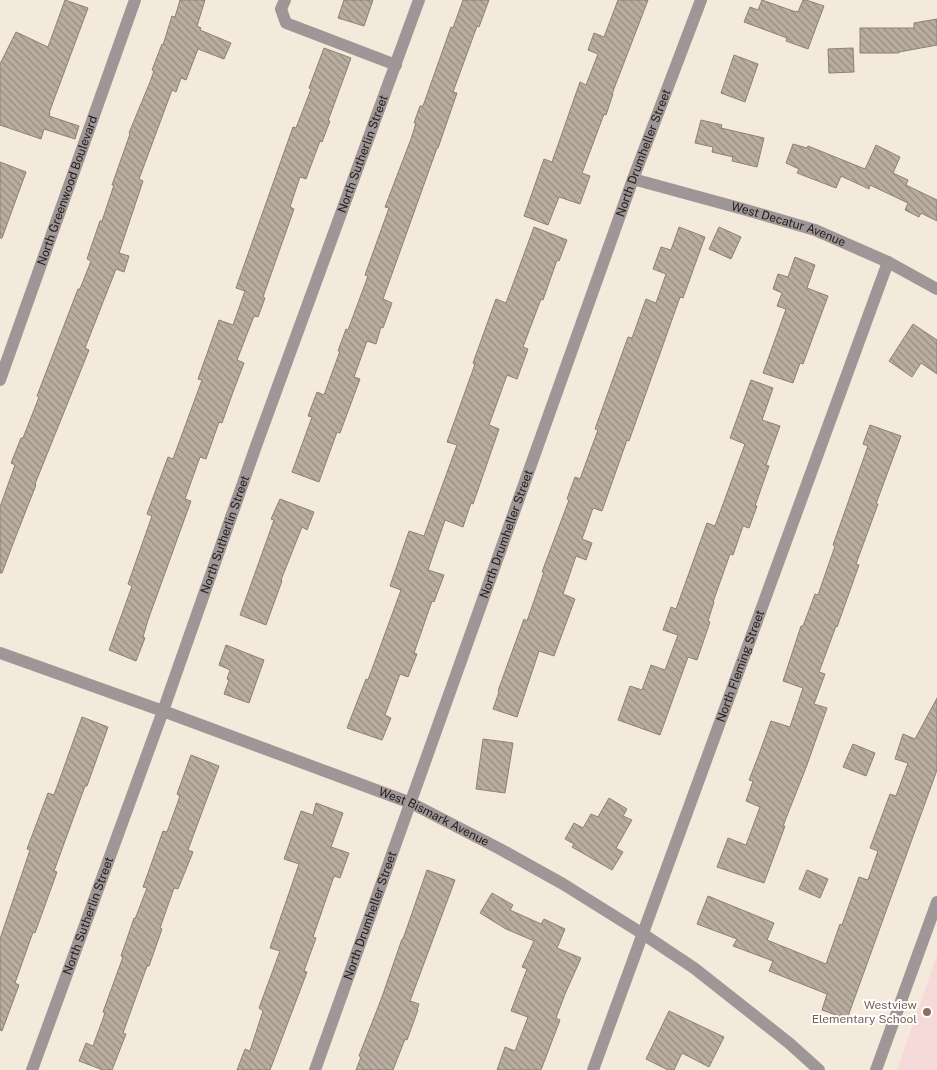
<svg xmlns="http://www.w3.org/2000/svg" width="937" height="1070" font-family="'Public Sans',sans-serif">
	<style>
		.education { fill: #f5dad9 }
		.building { fill: url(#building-back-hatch); stroke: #8c8174 }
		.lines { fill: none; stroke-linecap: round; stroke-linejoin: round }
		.minor { stroke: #9f9697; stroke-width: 12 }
		.education-dot { fill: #8d6e63; stroke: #fff; stroke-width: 2 }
		.labels { text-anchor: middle; stroke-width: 4; stroke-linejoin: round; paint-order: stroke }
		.street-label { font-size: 12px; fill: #24211b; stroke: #fff }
		.education-label { font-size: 12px; fill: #785e54; stroke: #fff; text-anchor: end }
	</style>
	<defs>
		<pattern id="building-back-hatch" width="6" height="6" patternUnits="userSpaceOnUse" patternTransform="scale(1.25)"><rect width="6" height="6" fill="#b9ada0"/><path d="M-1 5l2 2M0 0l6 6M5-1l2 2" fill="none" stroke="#968c82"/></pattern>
	</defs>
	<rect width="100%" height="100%" fill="#f4eadb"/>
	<path class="education" d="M937,955v115h-40z"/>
	<path class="building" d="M65,0l23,8 -39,105h1l-1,3 30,10 -4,13 -31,-10 -3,10 -41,-14v-61l16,-32 32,15z
		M180,0h25l-8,26 4,2 -1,2 31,13 -7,16 -26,-10 -12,31 -5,-2 -5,14 -4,-2 -33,89 4,2 -24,72 10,3 -5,16 -8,-3 -31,79 4,2 -54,134 1,1 -22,56 -12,32h-2v-66l15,-42 -4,-2 10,-25h2l16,-41 -2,-1 41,-107h2l11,-28 -4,-2 13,-38h2l12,-36h-2l18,-51 -1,-1 21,-51 4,-11 -2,-1 10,-26 1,1 9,-29 3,1z
		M344,0h29l-9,26 -26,-8z
		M463,0h26l-10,27 -2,-1 -24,66 4,1 -19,55h-1l-54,151 9,4 -9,25 -2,-1 -5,17 -9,-3 -13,36 6,2 -20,54 -3,-1 -18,50 -27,-10 20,-55 -4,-1 9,-24 7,3 16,-44h-2l8,-22 2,1 20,-54 -3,-1 24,-67 -4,-1 26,-68 5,-16h-2l6,-17h3l28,-79 2,1z
		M618,0h30l-36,94h1l-7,21 -2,-1 -22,59 8,3 -10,28 -21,-7 -11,28 -24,-9 20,-57 8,3 28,-80 6,3 12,-31 -10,-4 6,-17 10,4z
		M762,0l34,12v-1l2,1 5,-12h3l18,6 -16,43 -22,-8 1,-3 -43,-16 6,-15 8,3z
		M937,19v26l-38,7v1h-39v-25h54v-5z
		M324,48l27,10 -23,63h2l-8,21 -2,-1 -14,38 -6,-2 -10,30 4,2 -31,88 2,1 -7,19 -4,-1 -17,44 7,3 -11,29 -11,31 -3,-1 -13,37 -6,-2 -15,42 6,2 -43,119 -5,17 2,1 -9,23 -27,-11 23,-64 -4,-2 24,-68 -5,-2 21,-57 5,2 29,-79 -4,-1 21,-59 14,5 12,-34 -9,-3 57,-161 3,1 15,-39 -2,-1z
		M853,48l1,24 -25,1 -1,-24z
		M734,55l24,9 -13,38 -24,-9z
		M701,120l21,5 -1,3 43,10 -7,29 -25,-6 1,-4 -21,-5 1,-5 -18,-4z
		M793,144l14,4 1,-2 57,23 11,-24 24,12 -7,16 15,7 -2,5 31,15v21l-16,-8 -2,4 -14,-7 3,-7 -38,-18 -1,4 -28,-13 -5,12 -39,-15 2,-4 -13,-6z
		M0,162l26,10 -24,66h-2z
		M534,227l33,13 -8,21 -2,-1 -14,40 -2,-1 -18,48 5,2 -11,30 -10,-4 -18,50 10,4 -26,75 -2,-1 -8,24 -18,-7 -17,50 16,5 -10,27 -2,-1 -18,52 3,1 -9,23 -8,-3 -15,41 6,3 -9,22 -35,-12 19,-49 2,1 33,-90 -11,-4 19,-55 15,5 33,-91 -10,-3 28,-78 -2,-1 23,-64 10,4z
		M679,227l26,10 -22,61 -3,-1 -51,144 -2,-1 -25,71 -9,-3 -11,31 10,4 -6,17 -10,-4 -13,38 12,5 -21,57 -15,-5 -22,66 -24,-8 6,-17 -1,-1 10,-28 16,-44 3,2 17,-49h-2l27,-72 -2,-1 8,-22 5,2 18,-49 -3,-1 33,-92 4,1 14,-39 10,4 10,-29 -13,-5 8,-22 10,3z
		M719,227l22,10 -10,22 -22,-10z
		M795,257l20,8 -8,23 21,8 -25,68 -3,-1 -7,20 -30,-10 23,-64 -9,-3 5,-13 -9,-4 5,-15 10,3z
		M913,324l24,16v34l-16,-11 -9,14 -23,-16z
		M751,380l22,8 -11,32 18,6 -14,39 3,1 -14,40h2l-8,22 -6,-2 -10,29 -3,-1 -17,48h1l-6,19 2,1 -13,38 -9,-3 -28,78 -42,-15 12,-34 12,4 9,-25 14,5 13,-35 -15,-5 8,-23 5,2 31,-86 8,3 30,-82 -15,-6z
		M870,425l31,11 -25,68h2l-22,60 3,1 -22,62 -1,-1 -17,46 6,2 -11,30 13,4 -20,57 -24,61h2l-21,57 -47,-16 11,-29 18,7 14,-38 -14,-6 7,-20 -4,-1 9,-23 13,-36 19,6 13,-39 -20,-7 18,-55h2l12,-32 3,1 17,-49 -2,-1 35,-99 -5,-2z
		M280,499l34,13 -7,18 -5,-3 -21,53 1,1 -16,44 -26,-10 34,-95 -3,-1z
		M226,645l38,15 -15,43 -25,-9 5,-14 -2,-1 3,-9 -11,-5z
		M937,698v72l-90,249 -25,-9 5,-16 -58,-23 4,-10 -40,-15 4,-7 -40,-15 11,-28 66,27 -7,17 59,24 14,-40 2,1 17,-48 9,3 10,-29 -8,-3 20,-54 6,2 12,-33 -13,-4 8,-25 12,5z
		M82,717l26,10 -21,59h-2l-31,85 3,1 -22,61 -2,-1 -18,51 4,2 -17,46 -2,-1v-91l30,-89 -3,-1 21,-56 6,2z
		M483,739l30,4 -8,50 -29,-4z
		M853,744l22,9 -9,23 -23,-9z
		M191,755l28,11 -31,84 5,2 -15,37 -4,-1 -14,40 2,1 -13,37h-2l-24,67 3,1 -14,36h-9l-24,-9 7,-18 7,3 12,-33 -2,-1 20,-55 -2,-1 13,-38 1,1 12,-31 -4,-1 20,-56 4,1 13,-36 -3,-2z
		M609,798l18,11 -4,7 9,4 -16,28 7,4 -11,18 -40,-23 2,-3 -9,-5 9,-16 9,5 8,-14 7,3z
		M316,803l27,10 -12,34 18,6 -9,25 -6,-2 -21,61 3,1 -12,33 3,1 -37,98h-33l8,-21 5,2 13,-40 -4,-3 21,-57 -10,-3 29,-84 -15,-5 17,-48 12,4z
		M427,870l28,10 -45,121 9,3 -2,6h1l-11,30 -2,-1 -12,31h-37l5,-13 -2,-1 23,-59 20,-58h1z
		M807,870l21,9 -8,19 -21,-9z
		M492,893l21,12 -3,5 31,14 3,-5 21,10 -8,19 24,10 -16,36 -9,24 4,2 -19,50h-44l8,-23 10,4 13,-34 -17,-6 16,-42 -5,-2 12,-26 -28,-12 -26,-16z
		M669,1011l55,26 -15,30 -27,-14 -8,17h-6l-22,-11z"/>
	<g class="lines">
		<g class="minor">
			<path d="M285,0l-4,9 5,14 110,42"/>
			<path id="s1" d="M633,179l110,30 72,21 73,32 49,27"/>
			<path id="s2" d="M0,380l135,-380"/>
			<path id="s3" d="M0,653l163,58 248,92 89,46 63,35 80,50 51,34 95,75 30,27"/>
			<path id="s4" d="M32,1070l131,-359 93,-265 163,-446"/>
			<path id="s5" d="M315,1070l318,-891 68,-179"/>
			<path id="s6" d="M593,1070l295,-808"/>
			<path d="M876,1070l61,-168"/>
		</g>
	</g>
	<circle class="education-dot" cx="927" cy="1012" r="5"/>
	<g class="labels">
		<g class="street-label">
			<text dy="4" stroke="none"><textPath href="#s5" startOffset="974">North Drumheller Street</textPath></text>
			<text dy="4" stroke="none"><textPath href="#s4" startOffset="974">North Sutherlin Street</textPath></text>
			<text dy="4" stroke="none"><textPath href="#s2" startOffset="201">North Greenwood Boulevard</textPath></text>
			<text dy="4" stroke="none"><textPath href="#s1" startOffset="162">West Decatur Avenue</textPath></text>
			<text dy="4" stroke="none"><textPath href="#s4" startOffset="569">North Sutherlin Street</textPath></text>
			<text dy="4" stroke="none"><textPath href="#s5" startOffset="569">North Drumheller Street</textPath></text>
			<text dy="4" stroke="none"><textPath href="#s6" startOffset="430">North Fleming Street</textPath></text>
			<text dy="4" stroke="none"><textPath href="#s3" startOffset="464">West Bismark Avenue</textPath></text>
			<text dy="4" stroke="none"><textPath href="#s4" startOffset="164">North Sutherlin Street</textPath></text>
			<text dy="4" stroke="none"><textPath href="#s5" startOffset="164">North Drumheller Street</textPath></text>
		</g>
		<g class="education-label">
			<text x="917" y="1009">Westview<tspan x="917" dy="14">Elementary School</tspan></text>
		</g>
	</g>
</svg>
